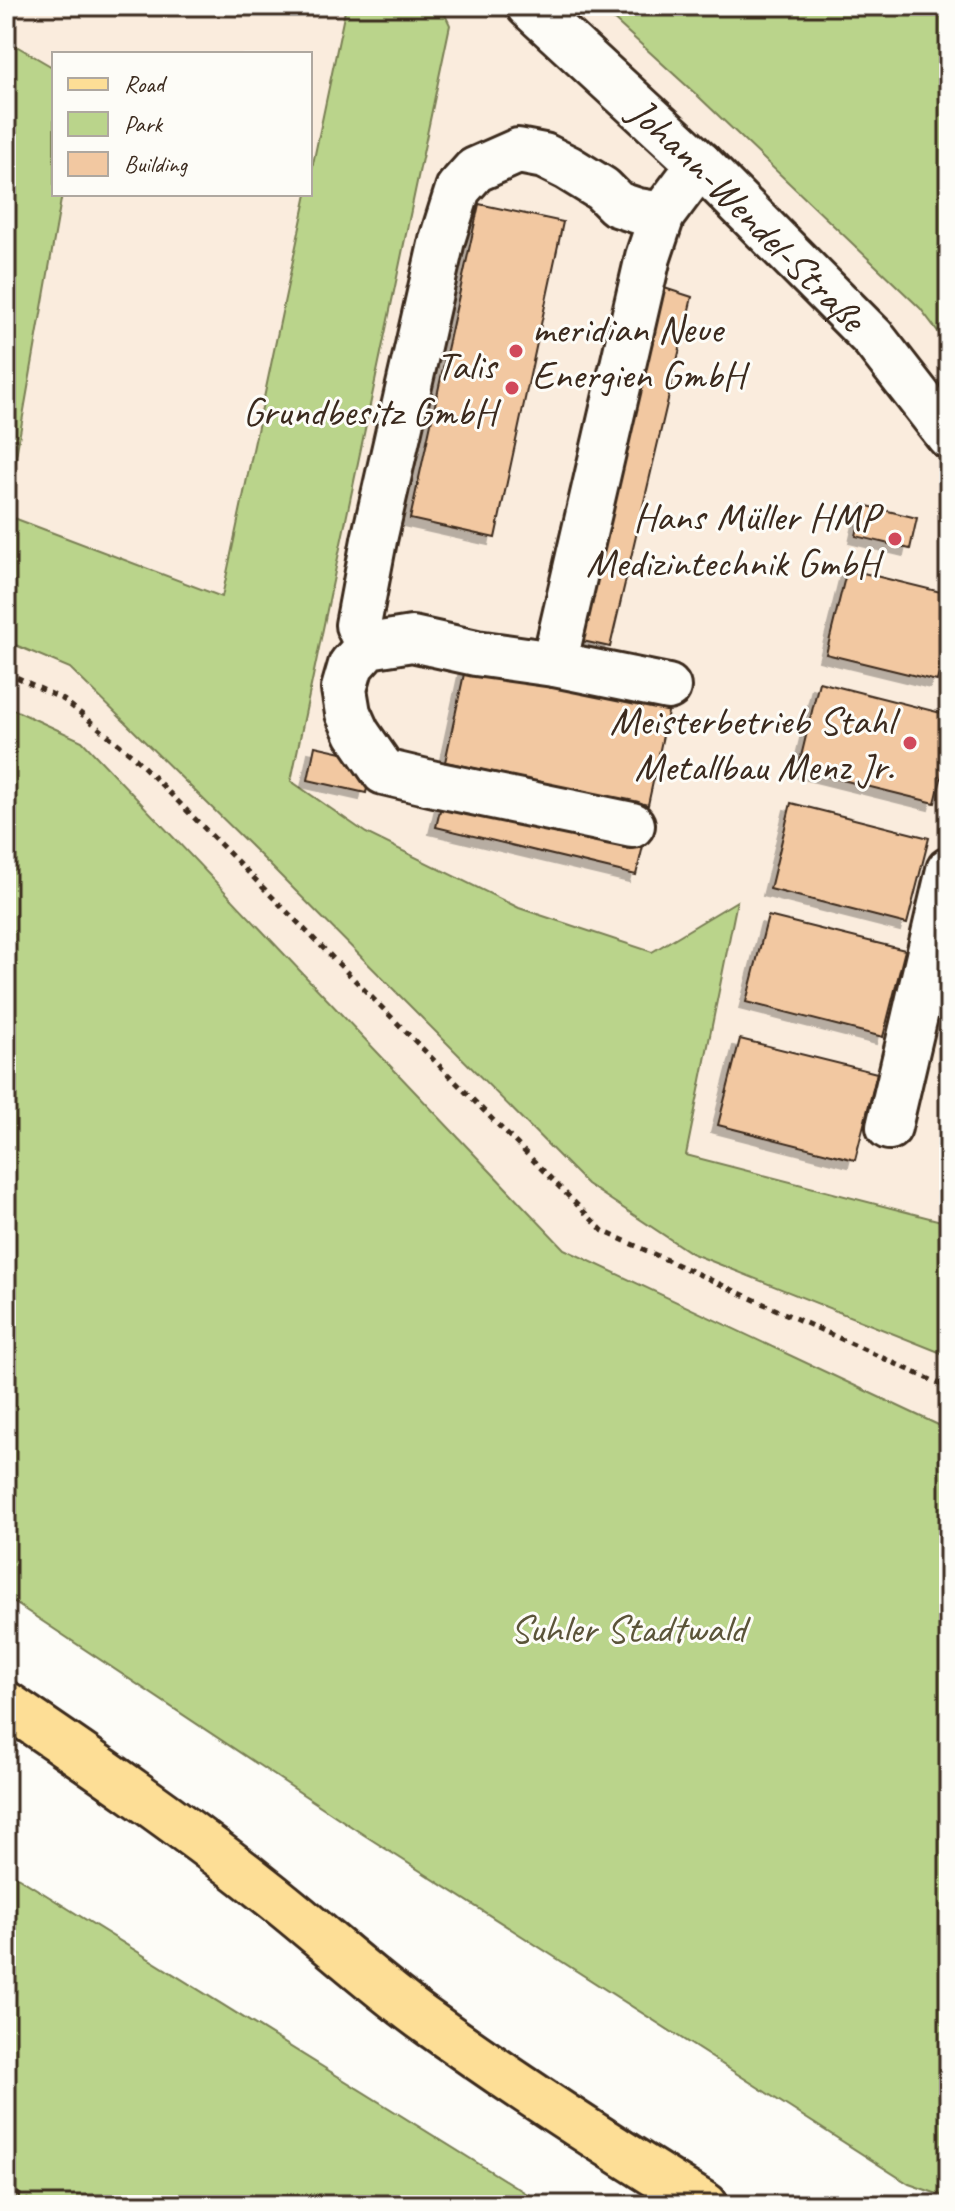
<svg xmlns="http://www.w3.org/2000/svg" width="955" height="2211" font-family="Caveat,sans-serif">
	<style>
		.built { fill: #faecdd; fill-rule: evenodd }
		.green { fill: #bad48b; stroke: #7a7f54; stroke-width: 2 }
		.building { fill: #f2c8a1; stroke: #3b2a1e; stroke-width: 2; filter: url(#shadow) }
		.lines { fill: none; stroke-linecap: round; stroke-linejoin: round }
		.minor-casing { stroke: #3b2a1e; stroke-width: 50 }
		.major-casing { stroke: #3b2a1e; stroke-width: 50 }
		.path { stroke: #3b2a1e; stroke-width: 5; stroke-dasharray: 6 6; stroke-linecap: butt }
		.minor { stroke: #fdfcf7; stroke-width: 44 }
		.major { stroke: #fdde96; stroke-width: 44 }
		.poi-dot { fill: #d1495b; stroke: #fdfcf7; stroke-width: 3 }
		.labels { text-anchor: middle; stroke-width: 6; stroke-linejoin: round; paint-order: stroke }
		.street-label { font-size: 40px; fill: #3b2a1e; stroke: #fdfcf7 }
		.poi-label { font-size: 40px; fill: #3b2a1e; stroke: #fdfcf7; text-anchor: end }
		.park-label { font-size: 40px; fill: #5b5439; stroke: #fdfcf7 }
	</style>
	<defs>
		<filter id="shadow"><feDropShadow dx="-7" dy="7" stdDeviation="0" flood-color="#0004"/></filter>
	</defs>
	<rect width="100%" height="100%" fill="#fdfcf7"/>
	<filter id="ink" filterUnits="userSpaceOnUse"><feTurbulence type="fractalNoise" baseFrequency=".0125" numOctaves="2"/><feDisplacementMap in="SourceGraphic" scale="16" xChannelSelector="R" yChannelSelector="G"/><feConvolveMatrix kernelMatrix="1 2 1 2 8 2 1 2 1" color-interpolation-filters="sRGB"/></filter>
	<g filter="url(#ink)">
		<path class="built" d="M6,6h943v1424l-385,-181 -482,-508 -76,-35zM54,54h256v140h-256z"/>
		<path class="green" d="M346,6h95l9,19 -159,756 75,52 153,75 133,44 85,-51 -51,254 263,68v133l-258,-103 -104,-69 -327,-329 -190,-187 -64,-27v-126l216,82 85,-403h3v-16z
			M599,6h350v340l-29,-38 -221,-211z
			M6,40l48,28v126h8l-56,319z
			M6,706l76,35 482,508 385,181v768l-40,-14 -548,-351 -355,-236z
			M6,1870l539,335h-539z"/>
		<path class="building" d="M479,204l84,18 -68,316 -85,-19z
			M658,286l34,11 -82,350 -32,-7z
			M863,505l54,13 -7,31 -54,-13z
			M847,569l102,25v40l-12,47 -111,-27z
			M467,660l203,43 -22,102 -203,-43z
			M819,682l130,33v32l-14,56 -137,-34z
			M315,746l58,13 -7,34 -58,-13z
			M444,794l200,48 -8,33 -200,-48z
			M791,803l138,35 -22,86 -137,-35z
			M768,916l137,34 -22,87 -137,-35z
			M740,1039l137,34 -22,87 -137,-35z"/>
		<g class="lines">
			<defs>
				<g id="minor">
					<path id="s1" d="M529,6l171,158 173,174 76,98"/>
					<path d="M368,646l-10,-21 16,-85 68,-300 16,-51 17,-19 43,-19 26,5 24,12 34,21 15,15 21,7 24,4"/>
					<path d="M554,664l114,23"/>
					<path d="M632,825l-193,-40 -55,-13 -27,-39 -9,-20 -4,-24 7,-24 17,-19 44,-7 64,14 78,11 94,-407 14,-42 38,-51"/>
					<path d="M889,1127l60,-257"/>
				</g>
				<path id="major" d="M6,1704c87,59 174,119 256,184 54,42 104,89 160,130 91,66 187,128 283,187"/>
			</defs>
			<use href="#minor" class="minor-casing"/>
			<use href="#major" class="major-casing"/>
			<path class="path" d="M6,672l58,28 67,54 472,477 346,157
				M6,2186l27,19"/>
			<use href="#minor" class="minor"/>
			<use href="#major" class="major"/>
		</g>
	</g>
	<g class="poi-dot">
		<circle cx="516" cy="351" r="8"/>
		<circle cx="512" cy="388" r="8"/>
		<circle cx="895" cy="539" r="8"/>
		<circle cx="910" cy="743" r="8"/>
	</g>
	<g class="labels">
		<g class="street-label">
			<text dy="14" stroke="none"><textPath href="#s1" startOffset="302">Johann-Wendel-Straße</textPath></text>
		</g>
		<g class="poi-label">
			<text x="532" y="342" text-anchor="start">meridian Neue<tspan x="532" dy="46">Energien GmbH</tspan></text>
			<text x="496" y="379">Talis<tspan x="496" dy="46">Grundbesitz GmbH</tspan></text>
			<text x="879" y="530">Hans Müller HMP<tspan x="879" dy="46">Medizintechnik GmbH</tspan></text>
			<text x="894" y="734">Meisterbetrieb Stahl<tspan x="894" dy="46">Metallbau Menz Jr.</tspan></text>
		</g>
		<g class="park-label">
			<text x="628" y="1642">Suhler Stadtwald</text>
		</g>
	</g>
	<rect width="955" height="2211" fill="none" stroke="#fdfcf7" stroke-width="32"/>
	<rect x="16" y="16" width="923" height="2179" fill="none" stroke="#3b2a1e" stroke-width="3" filter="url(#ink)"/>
	<rect x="52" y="52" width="260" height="144" fill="#fdfcf7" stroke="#afa8a0" stroke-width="2"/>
	<rect x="68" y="78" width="40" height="12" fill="#fdde96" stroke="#afa8a0" stroke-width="2"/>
	<text x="124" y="92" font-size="24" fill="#3b2a1e">Road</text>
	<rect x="68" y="112" width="40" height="24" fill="#bad48b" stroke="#afa8a0" stroke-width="2"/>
	<text x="124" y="132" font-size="24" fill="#3b2a1e">Park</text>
	<rect x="68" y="152" width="40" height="24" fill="#f2c8a1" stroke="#afa8a0" stroke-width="2"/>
	<text x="124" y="172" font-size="24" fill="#3b2a1e">Building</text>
</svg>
